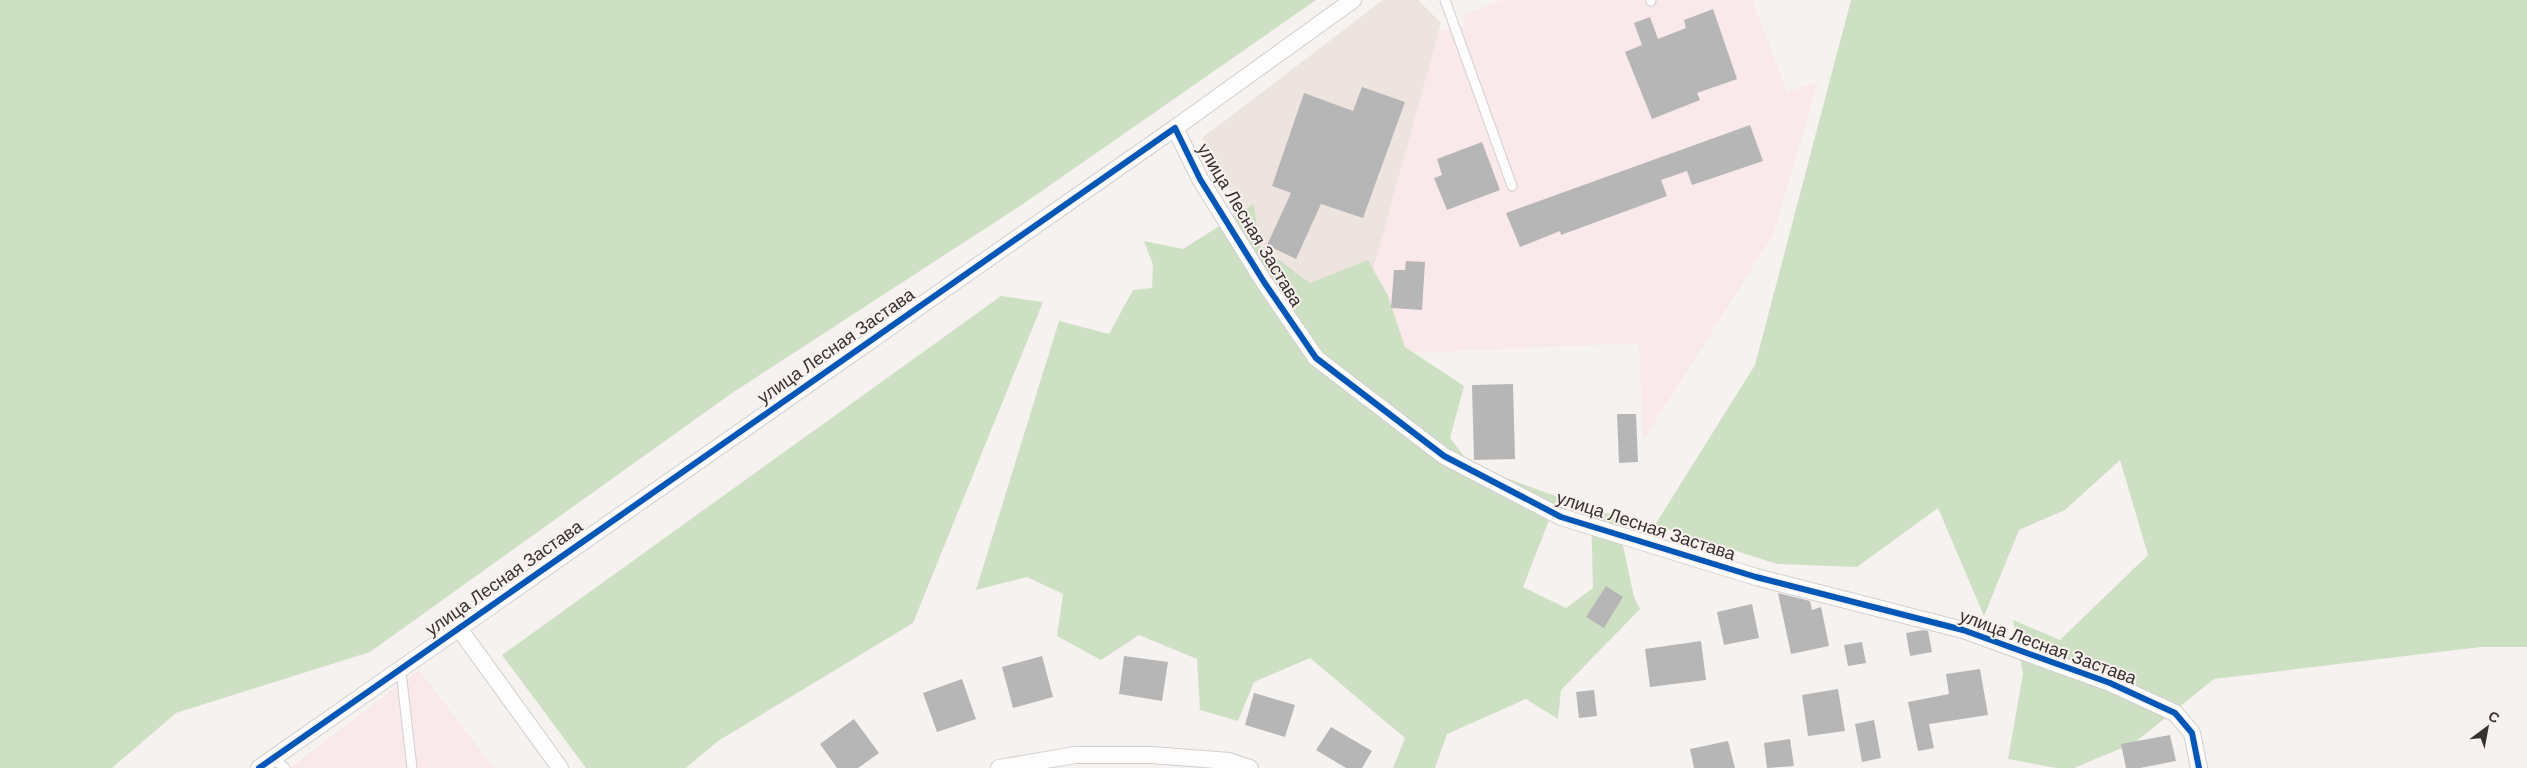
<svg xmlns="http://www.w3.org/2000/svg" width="2527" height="768" font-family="'DM Sans',sans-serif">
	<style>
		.commercial { fill: #f9e9eb }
		.built { fill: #ede4df }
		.green { fill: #cee0c3 }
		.building { fill: #b7b6b6 }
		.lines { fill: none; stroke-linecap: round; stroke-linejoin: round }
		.service-casing { stroke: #d2cfcd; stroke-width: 11 }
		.minor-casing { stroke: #d2cfcd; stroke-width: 18 }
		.service { stroke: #fefdfd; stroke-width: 9 }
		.minor { stroke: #fefdfd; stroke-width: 16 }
		.cycleway-casing { stroke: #f9f1ed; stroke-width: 9 }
		.cycleway { stroke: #0057b8; stroke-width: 6 }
		.labels { text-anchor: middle; stroke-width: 4; stroke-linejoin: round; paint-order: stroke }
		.street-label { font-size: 18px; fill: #353231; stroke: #f9f1ed }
	</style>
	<rect width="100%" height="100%" fill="#f6f2f0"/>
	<path class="commercial" d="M1502,0h250l35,92 31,-10 -45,153 -130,206 -4,-98 -298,13 24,-57 73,-268 27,-5 -2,-11z
		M419,670l75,98h-204z"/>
	<path class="built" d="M1383,0h35l23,23 -76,276 -84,-15 -79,-146z"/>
	<path class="green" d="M0,0h1316l-293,204 -291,189 -362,259 -194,61 -64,55h-112z
		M1851,0h676v647h-46l-267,32 -80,64 -60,25h-18l-48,-9 15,-85 -10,-54 47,20 88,-85 -28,-95 -55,50 -46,20 -35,86 -46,-108 -81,59 -80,-3 -122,-39 100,-160z
		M1254,204l5,41 51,38 58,-23 20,36 17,51 59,39 -14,52 21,27 87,32 -35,90 43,21 27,-20 -2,-74 25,-1 18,84 6,12 -79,81 -3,29 -32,-20 -79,35 -12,34h-42l12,-30 -95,-80 -56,24 -16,39 -38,-11 -3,-51 -58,-24 -38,25 -44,-24 6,-42 -36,-17 -51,13 83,-269 50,13 24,-44 19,-2 1,-23 -9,-24 39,8z
		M1001,296l42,6 -130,321 -195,118 -32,27h-100l-84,-113z"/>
	<path class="building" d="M1713,9l24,70 -40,14 3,7 -48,19 -27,-67 17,-7 -8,-22 16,-6 8,22 28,-11 -2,-8z
		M1362,87l43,15 -42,116 -42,-14 -25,55 -29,-14 24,-52 -19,-7 32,-93 49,18z
		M1750,125l13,36 -71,24 -5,-14 -26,9 6,16 -106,39 -1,-4 -40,16 -14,-34z
		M1482,142l18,48 -53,20 -13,-32 8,-3 -5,-16z
		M1406,261l19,1 -3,48 -31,-2 3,-38h11z
		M1513,384l2,75 -41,1 -2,-75z
		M1617,414h19l2,48 -19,1z
		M1606,586l17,11 -19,31 -18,-11z
		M1778,593l32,8 2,9 9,-3 8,39 -38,8z
		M1752,604l7,34 -35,7 -7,-33z
		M1923,630l5,1 4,21 -22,4 -4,-23z
		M1701,641l5,39 -56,7 -5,-38z
		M1862,642l4,21 -18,3 -4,-21z
		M1042,656l11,41 -40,11 -11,-41z
		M1124,656l44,6 -6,39 -43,-7z
		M1980,669l8,46 -59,9 5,24 -16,3 -10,-49 41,-8 -3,-20z
		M962,679l14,40 -39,13 -14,-39z
		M1838,689l7,42 -37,5 -6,-41z
		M1594,690l3,26 -18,2 -3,-26z
		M1254,693l41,12 -10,32 -40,-12z
		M854,719l25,34 -21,15h-21l-17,-24z
		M1874,720l7,38 -19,4 -7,-38z
		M1331,727l41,24 -10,17h-16l-30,-18z
		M2170,735l6,26 -36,7h-14l-5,-24z
		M1790,739l4,27 -27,2 -3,-25z
		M1728,741l7,27h-41l-4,-19z"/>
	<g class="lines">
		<defs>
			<path id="service" d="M1445,0l67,186
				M1651,0v1
				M401,671l11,97
				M274,759l11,9"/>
			<path id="minor" d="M1175,128l178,-128
				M458,627l102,141
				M259,768l916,-640 25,51 64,103 52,76 128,98 117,61 195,60 207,53 147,53 65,30 17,20 7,35
				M999,768l76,-13h77l77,6 21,7"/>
		</defs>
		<use href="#service" class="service-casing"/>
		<use href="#minor" class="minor-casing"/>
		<use href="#service" class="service"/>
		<use href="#minor" class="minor"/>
		<defs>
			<path id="cycleway" d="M259,768l916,-640 25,51 64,103 52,76 128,98 117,61 195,60 207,53 147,53 65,30 17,20 7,35"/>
		</defs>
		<use href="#cycleway" class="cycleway-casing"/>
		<use href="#cycleway" class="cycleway"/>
	</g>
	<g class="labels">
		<g class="street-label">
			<text transform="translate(1250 225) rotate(59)" y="6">улица Лесная Застава</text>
			<text transform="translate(836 346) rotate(-35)" y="6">улица Лесная Застава</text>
			<text transform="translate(1646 526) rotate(18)" y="6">улица Лесная Застава</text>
			<text transform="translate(504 578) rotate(-35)" y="6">улица Лесная Застава</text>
			<text transform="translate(2048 647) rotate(20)" y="6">улица Лесная Застава</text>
		</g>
	</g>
	<g transform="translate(2487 728) rotate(32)" stroke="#f9f1ed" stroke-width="4" paint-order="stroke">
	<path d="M0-4L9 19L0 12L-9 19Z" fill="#353231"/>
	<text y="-8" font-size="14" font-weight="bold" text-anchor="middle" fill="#353231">С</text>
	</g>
</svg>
